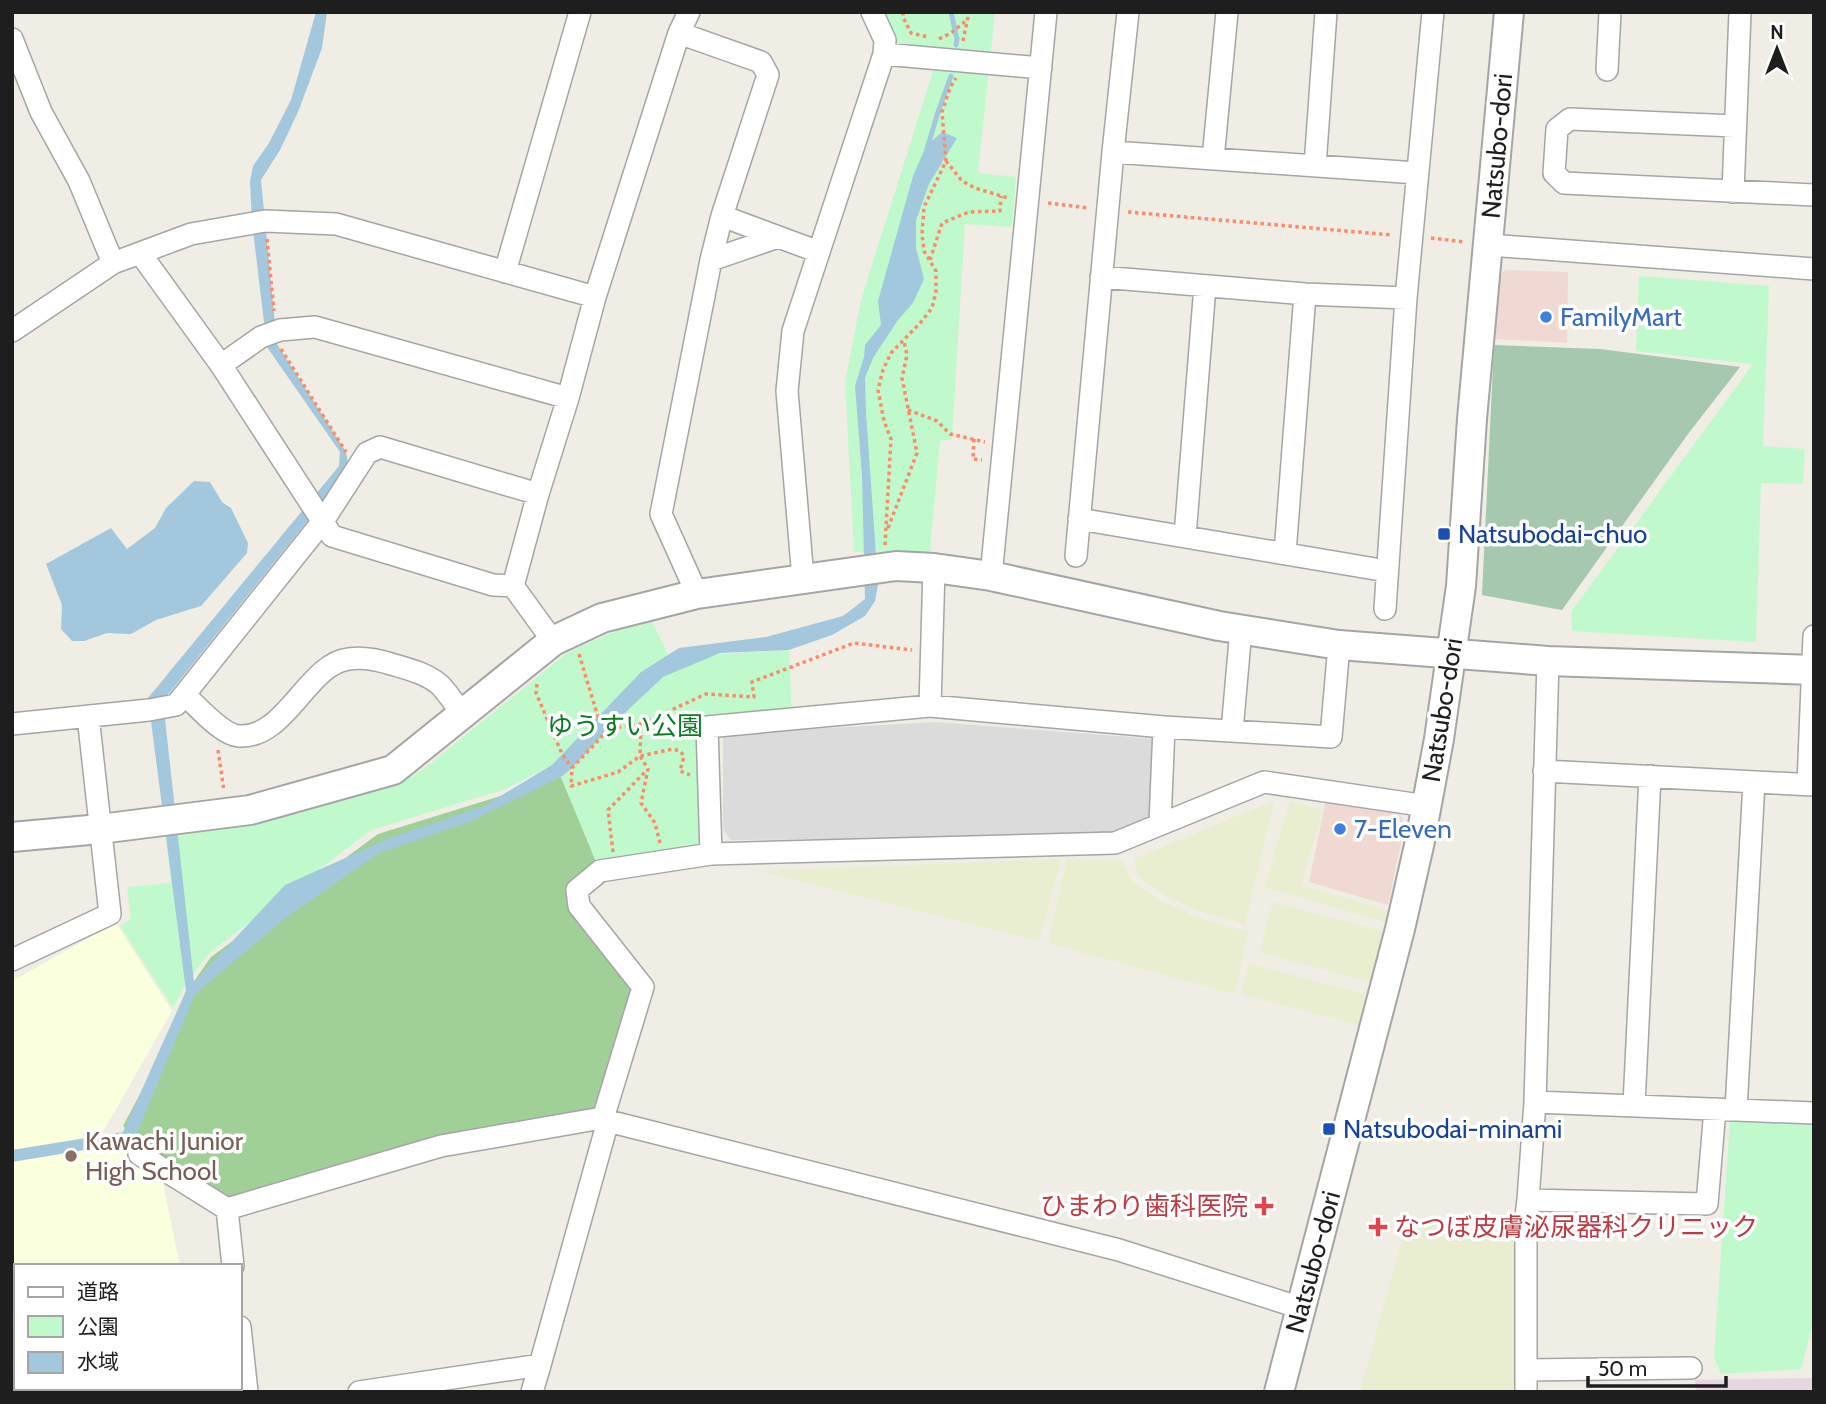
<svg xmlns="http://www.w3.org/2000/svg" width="1826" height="1404" font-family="Cabin,'Noto Sans JP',sans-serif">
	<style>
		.residential { fill: #dcdbdb }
		.commercial { fill: #f0d8d3 }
		.industrial { fill: #e8d5e2 }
		.education { fill: #faffdd }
		.farmland { fill: #e8eecf }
		.forest { fill: #a1cf98 }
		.cemetery { fill: #a5c8af }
		.park { fill: #c0facc }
		.water { fill: #a3c8dd }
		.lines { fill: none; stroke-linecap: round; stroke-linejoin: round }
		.stream { stroke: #a3c8dd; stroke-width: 5 }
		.minor-casing { stroke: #a5a5a5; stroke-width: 24 }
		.tertiary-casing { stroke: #a5a5a5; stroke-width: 32 }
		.path { stroke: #fb8b69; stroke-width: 3.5; stroke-dasharray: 3.5 3.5; stroke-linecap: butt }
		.minor { stroke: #fff; stroke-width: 21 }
		.tertiary { stroke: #fff; stroke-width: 28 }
		.shop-dot { fill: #3f7fe0; stroke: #fff; stroke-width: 2.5 }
		.transit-dot { fill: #1a4fb4; stroke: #fff; stroke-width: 2.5 }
		.education-dot { fill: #8d6e63; stroke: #fff; stroke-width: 2.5 }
		.health-dot { fill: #e0444e; stroke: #fff; stroke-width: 2.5 }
		.labels { text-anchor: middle; stroke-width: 7; stroke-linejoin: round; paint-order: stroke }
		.street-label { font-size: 26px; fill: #1e1e1e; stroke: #fff }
		.shop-label { font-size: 26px; fill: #366cbe; stroke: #fff; text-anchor: start }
		.transit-label { font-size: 26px; fill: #164399; stroke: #fff; text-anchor: start }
		.park-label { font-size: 26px; fill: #0a7d23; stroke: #fff }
		.education-label { font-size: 26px; fill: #785e54; stroke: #fff; text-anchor: start }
		.health-label { font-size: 26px; fill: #be3a42; stroke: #fff; text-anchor: end }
	</style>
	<rect width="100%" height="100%" fill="#efede4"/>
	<path class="residential" d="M935,722l221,17 -5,78 -45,21 -375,2 -8,-10v-96z"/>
	<path class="commercial" d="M1506,270l62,2 -1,71 -72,-4 4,-64z
		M1327,795l70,15 8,13 -17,82 -79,-23z"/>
	<path class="industrial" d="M1814,1378v14h-117l-2,-12z"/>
	<path class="education" d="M116,923l56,88 -73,128 62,34 19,93h-164v122h190v4h-194v-411z"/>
	<path class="farmland" d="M1274,801l-29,123 -48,-14 -31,-14 -27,-19 -5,-18z
		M1290,801l33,9 -22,75 94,28 -3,11 -127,-37z
		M1061,859l-22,82 -280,-70z
		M1067,859l55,2 9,19 30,21 35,16 52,15 -13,62 -187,-51z
		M1273,902l118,32 -13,50 -118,-32z
		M1249,964l126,33 -8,30 -126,-33z
		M1409,1215l105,24 2,153h-156z"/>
	<path class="forest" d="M561,777l39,94 -23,19 66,97 -38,125 -378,97 -104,-83 40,-75 27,-64 21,-30 167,-123z"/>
	<path class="cemetery" d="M1494,345l106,4 140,18 -52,67 -126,176 -80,-15z"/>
	<path class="park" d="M885,12h110l-17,161 38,4 -4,50 -47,-3 -13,215 -12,2 -10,110 -76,1 -9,-170 16,-82 78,-248 -46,-5 2,-13z
		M1639,276l130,10 -6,160 42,3 -2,35 -42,-1 -5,159 -184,-11 -1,-19 182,-248 -117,-13z
		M652,621l17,36 120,-7 3,69 -85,8 4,127 -111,17 -39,-94 -9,-12 -46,24 -135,41 -162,123 -24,32 -12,23 -53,-82 11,-7 -4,-32 44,-4 -5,-47 92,-13 138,-37 26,-16 145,-117 41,-19z
		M1730,1121l84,4v194l-13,50 -80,5 -7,-17z"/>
	<path class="water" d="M316,12h11l-5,36 -24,64 -18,38 -19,30 16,164 69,108 3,17 -186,232 31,281 91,-97 105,-47 94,-32 68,-41 89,-93 38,-24 87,-11 77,-21 22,-17 -3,-123 -7,-90 9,-29 1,-12 16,-20 -3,-24 35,-125 13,-30 16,-14 15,6 -28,46 -13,37v27l8,31 -11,24 -15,17 -25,38 -8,20 1,34 12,172 -3,17 -10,15 -33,19 -43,15 -69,3 -57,24 -52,49 -39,42 -11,9 -92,45 -90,31 -91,63 -93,78 -62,148 -121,20v-12l111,-18 63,-141 -38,-293 191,-232 1,-14 -73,-105 -15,-125 -2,-41 3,-15 16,-23 22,-43z
		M194,481l16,1 12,20 9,6 17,35 -1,10 -46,53 -45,14 -25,14 -24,-1 -23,8h-12l-11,-12 1,-24 -16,-41 65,-36 16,21 28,-21 11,-20z"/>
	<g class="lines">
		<path class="stream" d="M951,12l6,27 -1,6
			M927,149l11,-37 13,-36"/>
		<defs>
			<path id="minor" d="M679,33l82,29 7,13 -46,141 -11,44 -50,254 36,80
				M12,39l29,73 38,69 34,82
				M884,54l157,14
				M1607,70l3,-58
				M1735,126l-165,-7 -13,10 -3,44 10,10 250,12
				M1113,152l304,21
				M1213,159l14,-147
				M1315,166l11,-154
				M1733,192l7,-180
				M722,216l97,36
				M1489,245l325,24
				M140,253l81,112 111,171 161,49 20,1
				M711,260l67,-23
				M505,272l75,-260
				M1101,277l204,17 101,4
				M12,331l101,-68 78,-29 74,-13 71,3 259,73
				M221,365l40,-28 19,-7 35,-3 253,71
				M1079,519l308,52
				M1185,536l20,-250
				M1285,553l20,-259
				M1076,556l37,-404 15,-140
				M991,576l55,-564
				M803,578l-16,-187 6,-60 91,-277 1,-14 -13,-28
				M513,586l25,-92 30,-96 27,-101 84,-264 10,-21
				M513,586l40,55
				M1385,609l21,-311 27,-286
				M1548,661l-13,441 -7,98 179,4 8,-95
				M185,695c12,11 37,40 54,41 47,3 69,-73 110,-77 14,-2 29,1 42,5 17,5 35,9 49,21 8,8 15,20 23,29
				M930,706l4,-138
				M12,724l137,-14 27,-5 147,-184 44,-68 13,-6 158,47
				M1232,731l9,-102
				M1544,771l270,14
				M1808,784l6,-148
				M1160,824l4,-97
				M711,854l-4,-127 223,-21 234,21 167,10 8,-92
				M12,960l98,-46 -22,-198
				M1535,1102l279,11
				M1634,1105l16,-329
				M1736,1110l18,-328
				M139,1154l88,55 214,-63 155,-27 12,2 -3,-9 38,-125 -64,-81 -2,-16 23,-19 111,-17 404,-11 149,-61 163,24
				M227,1209l6,57
				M240,1327l7,65
				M540,1365l68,-244 511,129 182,58
				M1526,1370l165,-2
				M359,1392l181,-27 -8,27
				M1526,1392v-176l2,-16"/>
			<path id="tertiary" d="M12,837l88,-8 150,-19 143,-40 160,-129 49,-23 95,-24 199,-28 38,2 57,8 228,50 120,19 209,16 266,9
				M1279,1392l121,-463 20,-88 19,-102 22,-153 11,-167 37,-407"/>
		</defs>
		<use href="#minor" class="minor-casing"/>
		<use href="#tertiary" class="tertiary-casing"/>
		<path class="path" d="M903,12v5l8,16 17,4
			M939,39l12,-6 17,-14
			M963,41l6,-29
			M946,161l16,20 13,7 33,10
			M1048,203l41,5
			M1128,212l264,23
			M1431,238l34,4
			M267,239l7,72
			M930,260l12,-37 27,-11 31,-1 1,-15
			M281,349l65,103
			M908,410l29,11 13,13 35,8
			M974,439l-1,20 9,1
			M888,528l29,-75 -15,-75 5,-23 -3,-14
			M885,545l6,-106 -7,-18 -6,-31 5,-20 8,-17 31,-32 10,-13 4,-16v-21l-12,-20 -2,-17 2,-27 22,-46 -4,-49 8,-24 6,-10
			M579,654l19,63 11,12
			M537,684l-1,9 26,61 10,14
			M641,724l65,-30 48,3 -2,-15 102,-39 58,7
			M218,750l6,41
			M660,843l-5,-20 -14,-20 7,-34 -8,-13 1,-32 -32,5 -37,39 -1,18 47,-14 22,-16 33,-7 7,2 4,5 -4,15 10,4
			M613,852l-5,-42 39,-40"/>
		<use href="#minor" class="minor"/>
		<use href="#tertiary" class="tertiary"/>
	</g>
	<g class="shop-dot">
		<circle cx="1546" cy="317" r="7"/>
		<circle cx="1340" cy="829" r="7"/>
	</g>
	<g class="transit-dot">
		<rect x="1437" y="527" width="14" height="14" rx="3.5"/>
		<rect x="1322" y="1122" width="14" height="14" rx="3.5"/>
	</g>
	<circle class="education-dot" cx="71" cy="1156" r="7"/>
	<g class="health-dot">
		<path d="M1260.5 1195.5h7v7h7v7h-7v7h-7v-7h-7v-7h7z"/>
		<path d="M1374.5 1216.5h7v7h7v7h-7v7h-7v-7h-7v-7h7z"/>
	</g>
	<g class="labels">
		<g class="street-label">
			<text transform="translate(1497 146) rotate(-85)" y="9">Natsubo-dori</text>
			<text transform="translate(1442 710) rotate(-81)" y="9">Natsubo-dori</text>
			<text transform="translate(1313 1262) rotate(-75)" y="9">Natsubo-dori</text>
		</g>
		<g class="shop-label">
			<text x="1560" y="326">FamilyMart</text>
			<text x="1354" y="838">7-Eleven</text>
		</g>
		<g class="transit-label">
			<text x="1458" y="543">Natsubodai-chuo</text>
			<text x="1343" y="1138">Natsubodai-minami</text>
		</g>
		<g class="park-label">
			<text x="625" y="735">ゆうすい公園</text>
		</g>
		<g class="education-label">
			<text x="85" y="1150">Kawachi Junior<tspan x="85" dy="30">High School</tspan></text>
		</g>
		<g class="health-label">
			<text x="1248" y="1215">ひまわり歯科医院</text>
			<text x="1394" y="1236" text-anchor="start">なつぼ皮膚泌尿器科クリニック</text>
		</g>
	</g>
	<rect width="1826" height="1404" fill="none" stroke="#1e1e1e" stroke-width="28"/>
	<rect x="14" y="1264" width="228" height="126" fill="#ffffff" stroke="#a5a5a5" stroke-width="2"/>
	<rect x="28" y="1287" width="35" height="10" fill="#ffffff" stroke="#a5a5a5" stroke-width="2"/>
	<text x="77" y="1299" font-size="21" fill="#1e1e1e">道路</text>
	<rect x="28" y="1316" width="35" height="21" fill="#c0facc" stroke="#a5a5a5" stroke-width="2"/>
	<text x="77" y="1334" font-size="21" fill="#1e1e1e">公園</text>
	<rect x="28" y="1352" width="35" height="21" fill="#a3c8dd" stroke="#a5a5a5" stroke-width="2"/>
	<text x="77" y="1369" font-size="21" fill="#1e1e1e">水域</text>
	<g transform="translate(1777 49)" stroke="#ffffff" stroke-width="5" paint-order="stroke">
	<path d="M0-5L12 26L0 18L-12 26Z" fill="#1e1e1e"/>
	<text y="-10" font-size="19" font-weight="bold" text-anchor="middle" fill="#1e1e1e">N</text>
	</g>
	<path d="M1588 1376v10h138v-10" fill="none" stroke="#1e1e1e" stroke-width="3.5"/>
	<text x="1598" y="1376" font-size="21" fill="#1e1e1e" stroke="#ffffff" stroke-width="5" paint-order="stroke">50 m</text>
</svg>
